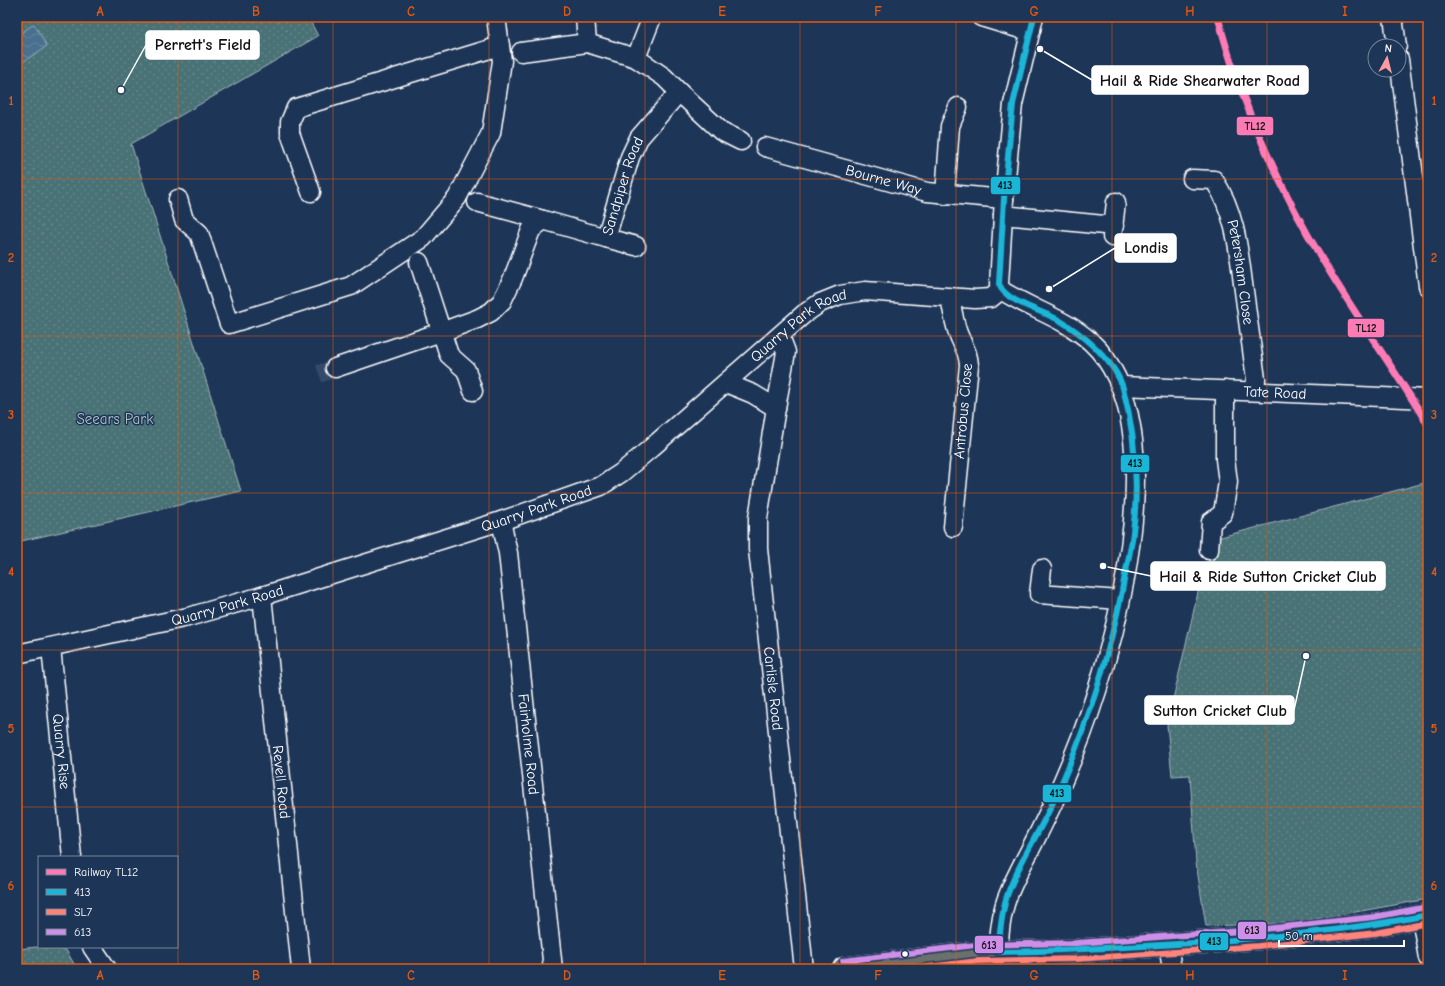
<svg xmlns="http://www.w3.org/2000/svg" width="1445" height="986" font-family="'Comic Neue',sans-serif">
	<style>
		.park { fill: url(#park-dots); stroke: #a4b8ba }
		.water { fill: url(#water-waves); stroke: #92a9bc }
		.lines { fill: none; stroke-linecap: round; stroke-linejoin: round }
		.minor-tunnel { stroke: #344968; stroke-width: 18; stroke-dasharray: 18 9; stroke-linecap: butt }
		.minor-casing { stroke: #fff; stroke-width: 21 }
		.highway-casing { stroke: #fff; stroke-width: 25 }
		.minor { stroke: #1d3557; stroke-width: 18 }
		.highway { stroke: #6b706d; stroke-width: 22 }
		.bus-1-casing { stroke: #1d3557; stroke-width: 9 }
		.bus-2-casing { stroke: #1d3557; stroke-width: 9 }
		.bus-3-casing { stroke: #1d3557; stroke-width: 9 }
		.bus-1 { stroke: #1ab6d8; stroke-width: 6 }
		.bus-2 { stroke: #fe847b; stroke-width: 6 }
		.bus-3 { stroke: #ce8fe9; stroke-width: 6 }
		.rail-1-casing { stroke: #1d3557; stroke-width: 10 }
		.rail-1 { stroke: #fd7bb5; stroke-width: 7 }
		.grid { fill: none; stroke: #e8590c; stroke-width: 1; stroke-opacity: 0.55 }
		.bus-dot { fill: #fff; stroke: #1d3557; stroke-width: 1.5 }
		.labels { text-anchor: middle; stroke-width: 3; stroke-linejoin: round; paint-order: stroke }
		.street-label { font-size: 15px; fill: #fff; stroke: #1d3557 }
		.park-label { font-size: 15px; fill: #aec0c1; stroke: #1d3557 }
		.leader { fill: none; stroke: #fff; stroke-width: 1.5 }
		.callout-dot { fill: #fff; stroke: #1d3557; stroke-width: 1.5 }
		.callout { fill: #fff; stroke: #fff; stroke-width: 1.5 }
		.callout-label { font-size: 16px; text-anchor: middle; font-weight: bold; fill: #111 }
		.line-badge { stroke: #1d3557; stroke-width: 1.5 }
		.pale-badge-label { font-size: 11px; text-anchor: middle; font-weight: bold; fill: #111 }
		.neatline { fill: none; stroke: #e8590c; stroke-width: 1.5 }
		.grid-label { font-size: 13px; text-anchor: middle; font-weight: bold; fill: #e8590c }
	</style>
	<defs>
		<pattern id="park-dots" width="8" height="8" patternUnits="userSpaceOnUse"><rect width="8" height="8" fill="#4a7276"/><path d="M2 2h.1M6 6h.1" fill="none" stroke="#65878b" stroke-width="1.8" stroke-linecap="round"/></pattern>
		<pattern id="water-waves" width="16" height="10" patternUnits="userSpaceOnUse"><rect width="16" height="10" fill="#496f8f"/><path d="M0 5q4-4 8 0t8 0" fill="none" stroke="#6485a0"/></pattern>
	</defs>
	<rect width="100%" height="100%" fill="#1d3557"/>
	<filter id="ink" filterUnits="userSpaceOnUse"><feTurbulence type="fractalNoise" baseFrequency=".025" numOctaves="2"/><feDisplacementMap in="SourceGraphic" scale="8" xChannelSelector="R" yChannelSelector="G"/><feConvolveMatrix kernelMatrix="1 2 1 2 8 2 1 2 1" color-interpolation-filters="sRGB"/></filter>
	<g filter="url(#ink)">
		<path class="park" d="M17,17h291l10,19 -187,108 110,347 -224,51z
			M1428,482v417l-134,24 -88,3 -10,-63 -6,-88 -18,1 -5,-51 32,-137 18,-50z
			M37,947l29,3 11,19h-60v-20z"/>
		<path class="water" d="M34,24l13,22 -30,20v-30z"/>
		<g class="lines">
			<path class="minor-tunnel" d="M319,374l16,-6"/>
			<defs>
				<g id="minor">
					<path d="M585,17l2,26"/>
					<path d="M981,17l36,11 14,2"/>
					<path d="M1393,17l4,29"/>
					<path d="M521,52l66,-9 49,15"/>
					<path d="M1399,59l29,227"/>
					<path d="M679,92l42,39 20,10"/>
					<path id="s1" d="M765,147l162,45 77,7"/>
					<path id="s2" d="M1192,179l22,1c22,33 25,73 30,111 4,29 8,59 12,88l-1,12"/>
					<path d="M311,192l-21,-59v-11l6,-14 204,-62"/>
					<path d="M945,195l5,-69 8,-19"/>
					<path d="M178,199l6,21 15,13 30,91 122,-38 72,-48 34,-40 34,-65 11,-72 -6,-44"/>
					<path d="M477,202l66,18"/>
					<path d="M1003,215l111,11"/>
					<path d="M1112,237l4,-35"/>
					<path d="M606,238l30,8"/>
					<path d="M419,262l30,93 17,15 7,21"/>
					<path d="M950,298c3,13 4,28 10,40 5,11 8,15 9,27l-16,162"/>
					<path id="s3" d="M335,368l106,-36 36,-13 14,-7 11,-11 11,-23 18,-48 12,-10 63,18 24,-81 9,-19 40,-46 -15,-15 -28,-19 16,-41"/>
					<path id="s4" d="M726,383l27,11 23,14 -18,110v31l46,420"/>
					<path id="s5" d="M1122,386l306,13"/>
					<path d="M776,408l10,-56 -6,-16"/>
					<path id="s6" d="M501,521l7,32 45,416"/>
					<path d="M1209,550l2,-28 12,-9 5,-31 -3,-23v-69"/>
					<path d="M1042,569l-3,25 81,6"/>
					<path id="s7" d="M262,596l39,373"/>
					<path id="s8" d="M51,647l21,210"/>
					<path id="s9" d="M17,654l171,-37 74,-21 239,-75 100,-35 20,-13 30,-25 153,-134 16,-11 20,-8 25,-4 110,8 16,-1 10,-8"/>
					<path d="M1421,917l7,41"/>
					<path d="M1168,945l4,24"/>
					<path d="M92,947l15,22"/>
					<path d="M998,969c0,-21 1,-44 7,-65 6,-19 15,-35 24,-52 16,-31 31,-63 44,-95 40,-96 107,-333 18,-415 -26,-24 -61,-33 -90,-52l-2,-6 5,-85 9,-95 21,-87"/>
				</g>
				<path id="highway" d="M844,969l133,-16 99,-2 181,-13 118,-13 53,-10"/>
			</defs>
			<use href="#minor" class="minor-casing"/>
			<use href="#highway" class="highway-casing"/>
			<use href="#minor" class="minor"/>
			<use href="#highway" class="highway"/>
			<defs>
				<path id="bus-1" d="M998,952c2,-19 3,-38 9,-56 11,-33 33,-64 47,-96 31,-67 53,-136 68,-209 3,-19 9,-39 11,-59 6,-48 2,-98 -10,-144 -8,-27 -40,-54 -64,-68 -16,-9 -54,-18 -60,-36l5,-85 9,-95 21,-87
					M998,952c66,-1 131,-5 196,-9 79,-6 157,-13 234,-28"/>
				<path id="bus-2" d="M911,969l67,-8 99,-2 181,-13 118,-13 52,-10"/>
				<path id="bus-3" d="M843,961l133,-16 100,-2 180,-13 118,-13 53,-10"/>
			</defs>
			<use href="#bus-1" class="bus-1-casing"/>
			<use href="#bus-2" class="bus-2-casing"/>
			<use href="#bus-3" class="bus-3-casing"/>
			<use href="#bus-1" class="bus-1"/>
			<use href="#bus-2" class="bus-2"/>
			<use href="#bus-3" class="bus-3"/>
			<defs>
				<path id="rail-1" d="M1218,17c21,82 63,175 107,247 33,55 70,106 103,161"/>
			</defs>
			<use href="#rail-1" class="rail-1-casing"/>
			<use href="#rail-1" class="rail-1"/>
		</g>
	</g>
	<path class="grid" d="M178,17v952M333,17v952M489,17v952M645,17v952M800,17v952M956,17v952M1112,17v952M1267,17v952M17,179h1411M17,336h1411M17,493h1411M17,650h1411M17,807h1411"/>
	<circle class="bus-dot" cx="905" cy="954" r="3.5"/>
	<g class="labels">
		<g class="street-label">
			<text dy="5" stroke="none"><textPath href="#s1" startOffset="123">Bourne Way</textPath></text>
			<text dy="5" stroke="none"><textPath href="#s3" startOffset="394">Sandpiper Road</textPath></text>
			<text dy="5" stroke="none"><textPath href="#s2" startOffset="119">Petersham Close</textPath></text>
			<text dy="5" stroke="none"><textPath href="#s9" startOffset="864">Quarry Park Road</textPath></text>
			<text dy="5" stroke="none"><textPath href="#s5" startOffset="153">Tate Road</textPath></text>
			<text transform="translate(963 411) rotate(-85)" y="5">Antrobus Close</text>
			<text dy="5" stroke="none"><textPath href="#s9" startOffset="540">Quarry Park Road</textPath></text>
			<text dy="5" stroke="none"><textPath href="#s9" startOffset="216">Quarry Park Road</textPath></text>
			<text dy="5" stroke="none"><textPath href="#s4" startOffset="339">Carlisle Road</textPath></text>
			<text dy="5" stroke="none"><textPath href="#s6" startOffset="225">Fairholme Road</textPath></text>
			<text dy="5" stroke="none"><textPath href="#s8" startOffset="105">Quarry Rise</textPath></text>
			<text dy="5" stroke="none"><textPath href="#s7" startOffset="187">Revell Road</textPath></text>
		</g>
		<g class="park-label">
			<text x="115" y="424">Seears Park</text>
		</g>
	</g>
	<path class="leader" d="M121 90L146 45M1040 49L1092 80M1049 289L1115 248M1103 566L1151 576M1306 656L1294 710"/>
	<g class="callout-dot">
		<circle cx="121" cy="90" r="4"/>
		<circle cx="1040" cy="49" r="4"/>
		<circle cx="1049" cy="289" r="4"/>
		<circle cx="1103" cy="566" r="4"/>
		<circle cx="1306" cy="656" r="4"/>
	</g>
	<g class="callout">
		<rect x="146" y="31" width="113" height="28" rx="4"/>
		<rect x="1092" y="66" width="216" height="28" rx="4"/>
		<rect x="1115" y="234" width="61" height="28" rx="4"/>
		<rect x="1151" y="562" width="234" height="28" rx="4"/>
		<rect x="1145" y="696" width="149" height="28" rx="4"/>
	</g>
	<g class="callout-label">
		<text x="203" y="50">Perrett's Field</text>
		<text x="1200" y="86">Hail &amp; Ride Shearwater Road</text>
		<text x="1146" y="253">Londis</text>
		<text x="1268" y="582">Hail &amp; Ride Sutton Cricket Club</text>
		<text x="1220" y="716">Sutton Cricket Club</text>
	</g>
	<g class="line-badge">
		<rect x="1236" y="116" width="38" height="20" rx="4" fill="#fd7bb5"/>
		<rect x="990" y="176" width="31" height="19" rx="4" fill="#1ab6d8"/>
		<rect x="1347" y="318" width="38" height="20" rx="4" fill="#fd7bb5"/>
		<rect x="1120" y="454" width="30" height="19" rx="4" fill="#1ab6d8"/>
		<rect x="1042" y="784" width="30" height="19" rx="4" fill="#1ab6d8"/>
		<rect x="1237" y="921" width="30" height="19" rx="4" fill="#ce8fe9"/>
		<rect x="1199" y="932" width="30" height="19" rx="4" fill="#1ab6d8"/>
		<rect x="974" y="935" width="30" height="19" rx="4" fill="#ce8fe9"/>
	</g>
	<g class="pale-badge-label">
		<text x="1255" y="130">TL12</text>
		<text x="1005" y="189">413</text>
		<text x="1366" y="332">TL12</text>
		<text x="1135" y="467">413</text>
		<text x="1057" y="797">413</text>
		<text x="1252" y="934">613</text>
		<text x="1214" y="945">413</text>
		<text x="989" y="949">613</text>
	</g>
	<rect width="1445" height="986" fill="none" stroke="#1d3557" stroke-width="44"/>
	<rect x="38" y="856" width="140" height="92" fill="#1d3557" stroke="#77869a"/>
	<rect x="46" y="869" width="20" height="6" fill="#fd7bb5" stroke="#77869a"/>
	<text x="74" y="876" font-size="12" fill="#ffffff">Railway TL12</text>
	<rect x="46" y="889" width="20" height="6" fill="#1ab6d8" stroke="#77869a"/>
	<text x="74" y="896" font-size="12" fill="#ffffff">413</text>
	<rect x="46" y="909" width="20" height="6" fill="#fe847b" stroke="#77869a"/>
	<text x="74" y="916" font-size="12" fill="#ffffff">SL7</text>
	<rect x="46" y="929" width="20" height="6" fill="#ce8fe9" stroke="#77869a"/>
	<text x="74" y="936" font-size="12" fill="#ffffff">613</text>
	<g transform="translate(1387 58) rotate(7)"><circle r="19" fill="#1d3557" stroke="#77869a"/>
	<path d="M0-3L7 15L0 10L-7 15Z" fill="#ff9aa2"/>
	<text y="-6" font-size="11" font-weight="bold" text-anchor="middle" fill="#ffffff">N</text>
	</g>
	<path d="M1279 940v6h125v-6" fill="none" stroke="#ffffff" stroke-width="2"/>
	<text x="1285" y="940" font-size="12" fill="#ffffff" stroke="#1d3557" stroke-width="3" paint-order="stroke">50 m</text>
	<rect x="22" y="22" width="1401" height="942" class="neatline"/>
	<g class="grid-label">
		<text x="100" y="16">A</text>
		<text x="256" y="16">B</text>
		<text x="411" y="16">C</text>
		<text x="567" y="16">D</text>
		<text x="722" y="16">E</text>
		<text x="878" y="16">F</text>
		<text x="1034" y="16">G</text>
		<text x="1190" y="16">H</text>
		<text x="1345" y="16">I</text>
		<text x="11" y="105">1</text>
		<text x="1434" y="105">1</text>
		<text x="11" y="262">2</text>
		<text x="1434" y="262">2</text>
		<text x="11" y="419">3</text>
		<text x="1434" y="419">3</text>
		<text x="11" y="576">4</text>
		<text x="1434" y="576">4</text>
		<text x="11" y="733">5</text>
		<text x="1434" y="733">5</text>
		<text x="11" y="890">6</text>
		<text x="1434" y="890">6</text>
		<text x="100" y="980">A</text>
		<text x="256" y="980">B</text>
		<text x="411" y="980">C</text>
		<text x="567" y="980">D</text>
		<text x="722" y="980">E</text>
		<text x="878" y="980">F</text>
		<text x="1034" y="980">G</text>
		<text x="1190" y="980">H</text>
		<text x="1345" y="980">I</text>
	</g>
</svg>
